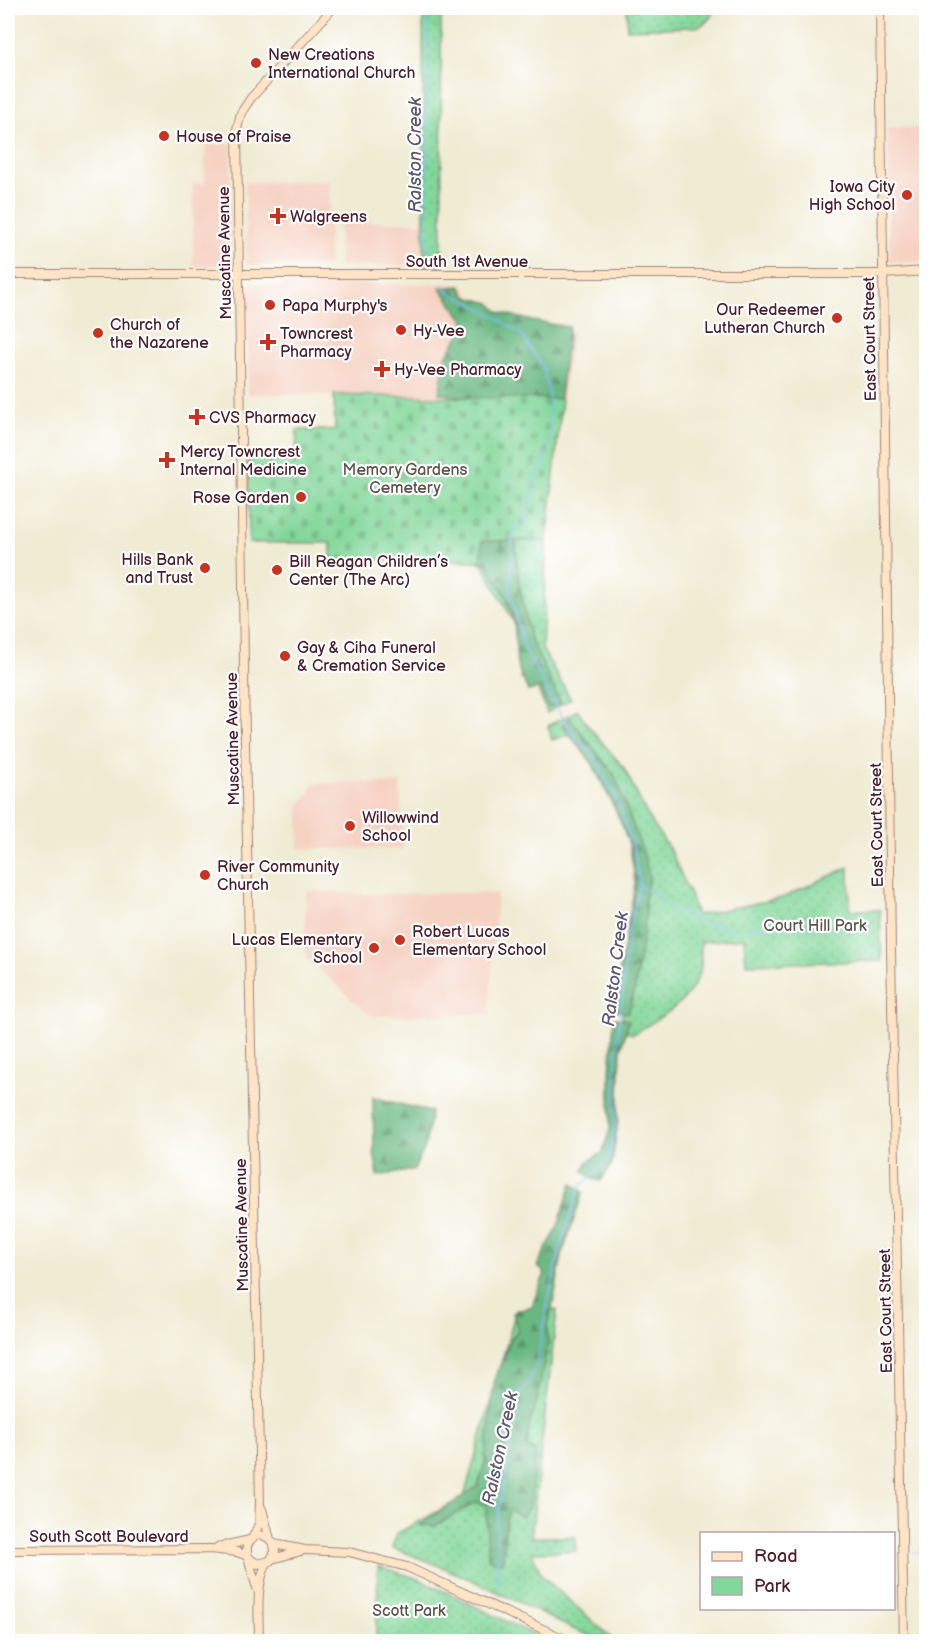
<svg xmlns="http://www.w3.org/2000/svg" width="934" height="1649" font-family="'Balsamiq Sans',sans-serif">
	<style>
		.built { fill: #f6d2c3 }
		.green { fill: url(#green-dots); stroke: #667b62; stroke-width: 1.5 }
		.forest { fill: url(#forest-firs); stroke: #5a6c56; stroke-width: 1.5 }
		.cemetery { fill: url(#cemetery-stones); stroke: #667b62; stroke-width: 1.5 }
		.lines { fill: none; stroke-linecap: round; stroke-linejoin: round }
		.stream { stroke: #84b9f3; stroke-width: 1.5 }
		.secondary-casing { stroke: #9d857f; stroke-width: 10 }
		.secondary { stroke: #ffe4c6; stroke-width: 8 }
		.poi-dot { fill: #c8321e; stroke: #fff; stroke-width: 2 }
		.labels { text-anchor: middle; stroke-width: 4.5; stroke-linejoin: round; paint-order: stroke }
		.poi-label { font-size: 16px; fill: #4a1f2b; stroke: #fff; text-anchor: start }
		.street-label { font-size: 16px; fill: #4a1f2b; stroke: #fff }
		.park-label { font-size: 16px; fill: #5b564c; stroke: #fff }
		.water-label { font-size: 18px; font-style: italic; fill: #5e5571; stroke: #fff }
	</style>
	<defs>
		<pattern id="green-dots" width="8" height="8" patternUnits="userSpaceOnUse" patternTransform="scale(1.5)"><rect width="8" height="8" fill="#82d79a"/><path d="M2 2h.1M6 6h.1" fill="none" stroke="#72b885" stroke-width="1.8" stroke-linecap="round"/></pattern>
		<pattern id="forest-firs" width="22" height="20" patternUnits="userSpaceOnUse" patternTransform="scale(1.5)"><rect width="22" height="20" fill="#69b882"/><path d="M5 1l3.5 6h-7zM16 11l3.5 6h-7z" fill="#58956b"/></pattern>
		<pattern id="cemetery-stones" width="16" height="16" patternUnits="userSpaceOnUse" patternTransform="scale(1.5)"><rect width="16" height="16" fill="#82d79a"/><path d="M2 7V4a2 2 0 0 1 4 0v3zM10 15v-3a2 2 0 0 1 4 0v3z" fill="#72b885"/></pattern>
	</defs>
	<rect width="100%" height="100%" fill="#fff"/>
	<filter id="ink" filterUnits="userSpaceOnUse"><feTurbulence type="fractalNoise" baseFrequency=".0167" numOctaves="2"/><feDisplacementMap in="SourceGraphic" scale="12" xChannelSelector="R" yChannelSelector="G"/><feConvolveMatrix kernelMatrix="1 2 1 2 8 2 1 2 1" color-interpolation-filters="sRGB"/></filter>
	<filter id="wash" filterUnits="userSpaceOnUse"><feTurbulence type="fractalNoise" baseFrequency=".008" numOctaves="4" result="noise"/><feDisplacementMap in="SourceGraphic" scale="24" xChannelSelector="R" yChannelSelector="G"/><feGaussianBlur stdDeviation="1.35" result="paint"/><feColorMatrix in="noise" values="0 0 0 0 0 0 0 0 0 0 0 0 0 0 0 0 0 1.4 0 .05"/><feComposite in="paint" operator="in"/></filter>
	<g filter="url(#wash)">
		<rect width="100%" height="100%" fill="#f0ebd3"/>
		<path class="built" d="M887,128h39v134h-37z
			M205,144h26l-2,117 -4,5h-32v-82l12,-1z
			M330,181l-1,84 -82,-1 -2,-82z
			M339,222h85v44h-85z
			M420,284h42l29,39 82,11 -11,65 -314,-5v-109z
			M313,783h87l3,66 -104,-1v-43l11,-13z
			M307,890l50,4 140,-1 -8,121 -118,2 -65,-58 -1,-36z"/>
		<path class="green" d="M423,8h18l1,258h-18z
			M627,8h88c-4,10 -8,16 -19,19l-69,2z
			M547,540l-5,109 29,50 -24,14 -13,-33 -13,-1 -7,-56 -33,-62v-20z
			M578,710l7,12 39,46 26,52 19,28 19,41 9,26 85,-17 67,-31 1,43h30l2,51 -136,3 -2,-26 -43,4c-1,8 1,17 0,24 -6,35 -41,52 -68,68l-12,-4 16,-145 -10,-51 -35,-71 -22,-29 -18,6 -4,-14z
			M516,1310h41l-26,227h45v14l-44,1 10,24 73,65c-24,0 -57,-20 -78,-30 -48,-23 -95,-46 -145,-63l4,-14 68,-37z
			M378,1566l41,13 128,62h-171z"/>
		<path class="forest" d="M460,286l7,11 23,6 9,9 33,9 37,6 -19,145 -27,-65 -84,-14 7,-37 21,-32 -27,-36z
			M515,535l4,47 11,56 31,65 -13,5 -8,-20 -12,3 -11,-26 -3,-45 -8,-24 -19,-32 -19,-5 7,-17 15,-5z
			M570,718l45,58 30,82 4,19 -4,22 1,15 -12,79 -6,20 -12,-3 3,-36 16,-89 -4,-37 -17,-42 -21,-42 -31,-39z
			M614,1018l15,2 -8,30 -3,70 -6,44 -11,17 -6,-1 -12,-9 4,-9 15,-9 8,-24v-56z
			M373,1097l58,15 -6,35 -11,23 -36,6 -4,-24z
			M572,1183l11,9 -21,63 -9,49 -6,21 1,19 -11,57 -8,26 -2,19 9,5 -6,55 -8,11 -12,-7 -4,9 -3,44 -15,-4 -2,-53 -10,-4 -41,24 -15,-1 58,-39 6,-19 11,-89 16,-39 7,-9 -5,-17 19,-7 13,-33 -8,-7 20,-37z"/>
		<path class="cemetery" d="M334,395l228,4 -15,141 -65,1 -1,20 -150,-1v-17h-82l-1,-90 48,1 1,-24h38z"/>
		<g class="lines">
			<path class="stream" d="M428,8l-1,236 1,14 4,8
				M442,284l7,8 41,21 30,20 23,34 6,26 1,47 -20,62 -3,19 -14,10 -3,61 14,55 28,54 19,29 25,30 22,41 16,50 6,34 -12,45 -12,132v63l-8,35 -29,28 -15,47 -15,61 -13,71 -16,28 -23,125v61
				M640,885c30,23 54,38 92,44
				M748,928l21,-2 20,2 30,-1 31,-5 22,4
				M914,1553l12,-1
				M503,1636l2,6"/>
		</g>
	</g>
	<g filter="url(#ink)">
		<g class="lines">
			<defs>
				<path id="secondary" d="M880,8l11,942 13,692
					M8,274h874l44,-3
					M262,1509l8,30
					M252,1539l7,-15 1,-20 -15,-762 -8,-613 4,-16 10,-15 82,-90
					M274,1544l31,6 44,2 58,15 164,75
					M218,1547l32,-7
					M8,1550l203,-1 26,3 11,4
					M249,1558l8,6 13,-3 5,-9c0,-19 -24,-23 -28,-5 -1,7 9,38 12,47
					M272,1559l29,-8
					M259,1642c0,-27 -4,-56 8,-79"/>
			</defs>
			<use href="#secondary" class="secondary-casing"/>
			<use href="#secondary" class="secondary"/>
		</g>
	</g>
	<g class="poi-dot">
		<circle cx="256" cy="63" r="6"/>
		<circle cx="164" cy="136" r="6"/>
		<circle cx="907" cy="195" r="6"/>
		<path d="M275 207h6v6h6v6h-6v6h-6v-6h-6v-6h6z"/>
		<circle cx="270" cy="305" r="6"/>
		<circle cx="837" cy="318" r="6"/>
		<circle cx="401" cy="330" r="6"/>
		<circle cx="98" cy="333" r="6"/>
		<path d="M265 333h6v6h6v6h-6v6h-6v-6h-6v-6h6z"/>
		<path d="M379 360h6v6h6v6h-6v6h-6v-6h-6v-6h6z"/>
		<path d="M194 408h6v6h6v6h-6v6h-6v-6h-6v-6h6z"/>
		<path d="M164 451h6v6h6v6h-6v6h-6v-6h-6v-6h6z"/>
		<circle cx="301" cy="497" r="6"/>
		<circle cx="205" cy="568" r="6"/>
		<circle cx="277" cy="570" r="6"/>
		<circle cx="285" cy="656" r="6"/>
		<circle cx="350" cy="826" r="6"/>
		<circle cx="205" cy="875" r="6"/>
		<circle cx="400" cy="940" r="6"/>
		<circle cx="374" cy="948" r="6"/>
	</g>
	<g class="labels">
		<g class="poi-label">
			<text x="268" y="60">New Creations<tspan x="268" dy="18">International Church</tspan></text>
			<text x="176" y="142">House of Praise</text>
			<text x="895" y="192" text-anchor="end">Iowa City<tspan x="895" dy="18">High School</tspan></text>
			<text x="290" y="222">Walgreens</text>
			<text x="282" y="311">Papa Murphy's</text>
			<text x="825" y="315" text-anchor="end">Our Redeemer<tspan x="825" dy="18">Lutheran Church</tspan></text>
			<text x="110" y="330">Church of<tspan x="110" dy="18">the Nazarene</tspan></text>
			<text x="413" y="336">Hy-Vee</text>
			<text x="280" y="339">Towncrest<tspan x="280" dy="18">Pharmacy</tspan></text>
			<text x="394" y="375">Hy-Vee Pharmacy</text>
			<text x="209" y="423">CVS Pharmacy</text>
			<text x="180" y="457">Mercy Towncrest<tspan x="180" dy="18">Internal Medicine</tspan></text>
			<text x="289" y="503" text-anchor="end">Rose Garden</text>
			<text x="193" y="565" text-anchor="end">Hills Bank<tspan x="193" dy="18">and Trust</tspan></text>
			<text x="289" y="567">Bill Reagan Children’s<tspan x="289" dy="18">Center (The Arc)</tspan></text>
			<text x="297" y="653">Gay &amp; Ciha Funeral<tspan x="297" dy="18">&amp; Cremation Service</tspan></text>
			<text x="362" y="823">Willowwind<tspan x="362" dy="18">School</tspan></text>
			<text x="217" y="872">River Community<tspan x="217" dy="18">Church</tspan></text>
			<text x="412" y="937">Robert Lucas<tspan x="412" dy="18">Elementary School</tspan></text>
			<text x="362" y="945" text-anchor="end">Lucas Elementary<tspan x="362" dy="18">School</tspan></text>
		</g>
		<g class="street-label">
			<text transform="translate(224 253) rotate(-91)" y="6">Muscatine Avenue</text>
			<text x="467" y="267">South 1st Avenue</text>
			<text transform="translate(869 339) rotate(-91)" y="6">East Court Street</text>
			<text transform="translate(232 739) rotate(-91)" y="6">Muscatine Avenue</text>
			<text transform="translate(876 825) rotate(-91)" y="6">East Court Street</text>
			<text transform="translate(241 1225) rotate(-91)" y="6">Muscatine Avenue</text>
			<text transform="translate(885 1311) rotate(-91)" y="6">East Court Street</text>
			<text x="109" y="1542">South Scott Boulevard</text>
		</g>
		<g class="park-label">
			<text x="405" y="475">Memory Gardens<tspan x="405" dy="18">Cemetery</tspan></text>
			<text x="815" y="931">Court Hill Park</text>
			<text x="409" y="1616">Scott Park</text>
		</g>
		<g class="water-label">
			<text transform="translate(415 155) rotate(-90)" y="6">Ralston Creek</text>
			<text transform="translate(615 969) rotate(-83)" y="6">Ralston Creek</text>
			<text transform="translate(500 1448) rotate(-78)" y="6">Ralston Creek</text>
		</g>
	</g>
	<rect width="934" height="1649" fill="none" stroke="#fff" stroke-width="30"/>
	<rect x="700" y="1532" width="195" height="78" fill="#ffffff" stroke="#b7a5aa" stroke-width="1.5"/>
	<rect x="712" y="1552" width="30" height="9" fill="#ffe4c6" stroke="#b7a5aa" stroke-width="1.5"/>
	<text x="754" y="1562" font-size="18" fill="#4a1f2b">Road</text>
	<rect x="712" y="1577" width="30" height="18" fill="#82d79a" stroke="#b7a5aa" stroke-width="1.5"/>
	<text x="754" y="1592" font-size="18" fill="#4a1f2b">Park</text>
</svg>
